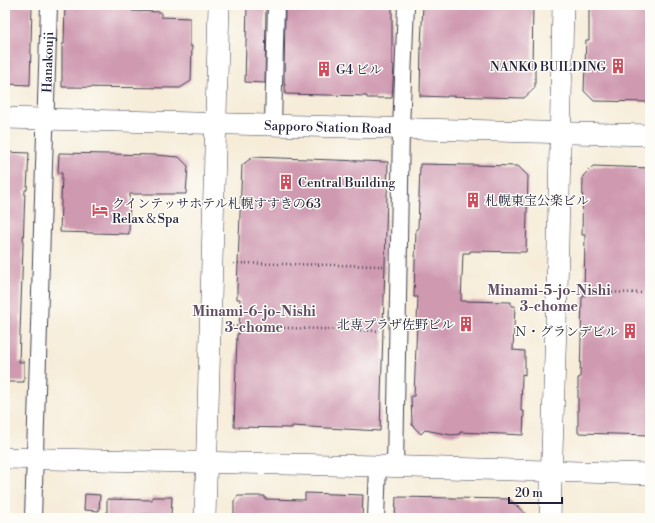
<svg xmlns="http://www.w3.org/2000/svg" width="655" height="523" font-family="'Libre Bodoni','Noto Serif JP',serif">
	<style>
		.building { fill: #cf99b0 }
		.lines { fill: none; stroke-linecap: round; stroke-linejoin: round }
		.minor-casing { stroke: #424053; stroke-width: 18 }
		.tertiary-casing { stroke: #424053; stroke-width: 22 }
		.path { stroke: #424053; stroke-width: 2.5; stroke-dasharray: 1 3; stroke-linecap: butt }
		.minor { stroke: #fff; stroke-width: 16 }
		.tertiary { stroke: #fff; stroke-width: 21 }
		.labels { text-anchor: middle; stroke-width: 3; stroke-linejoin: round; paint-order: stroke }
		.street-label { font-size: 13px; fill: #22223b; stroke: #fdfcf7 }
		.poi-label { font-size: 13px; fill: #22223b; stroke: #fdfcf7; text-anchor: start }
		.neighbourhood-label { font-size: 14px; font-weight: bold; fill: #5f4c64; stroke: #fdfcf7 }
	</style>
	<rect width="100%" height="100%" fill="#fdfcf7"/>
	<filter id="ink" filterUnits="userSpaceOnUse"><feTurbulence type="fractalNoise" baseFrequency=".025" numOctaves="2"/><feDisplacementMap in="SourceGraphic" scale="8" xChannelSelector="R" yChannelSelector="G"/><feConvolveMatrix kernelMatrix="1 2 1 2 8 2 1 2 1" color-interpolation-filters="sRGB"/></filter>
	<filter id="wash" filterUnits="userSpaceOnUse"><feTurbulence type="fractalNoise" baseFrequency=".012" numOctaves="4" result="noise"/><feDisplacementMap in="SourceGraphic" scale="16" xChannelSelector="R" yChannelSelector="G"/><feGaussianBlur stdDeviation="0.9" result="paint"/><feColorMatrix in="noise" values="0 0 0 0 0 0 0 0 0 0 0 0 0 0 0 0 0 1.4 0 .05"/><feComposite in="paint" operator="in"/></filter>
	<g filter="url(#wash)">
		<rect width="100%" height="100%" fill="#f6ecd8"/>
		<g id="blocks">
			<path class="building" d="M7,5h25l-2,80 -25,-1v-63l2,1z
				M65,5l67,3v3l29,1v5l29,1v28h2l-1,35 -11,7 -118,-1v-43h2z
				M247,5h19l-1,78 -20,-1z
				M285,5h107v60h2l-2,33h-25v-2l-82,-2v-10h-1z
				M423,5h110l-1,63h3v20l-11,10 -77,-2v1l-27,-1 1,-51z
				M589,5h61v97l-56,-1 -10,-10 2,-51h3z
				M5,152l24,1 -2,37h-2l-6,172h5v20h-19z
				M59,153l97,2 23,2 9,9 -2,28h-56l-1,40 -69,-2 2,-59h-4z
				M253,157l135,5 -8,269 -88,-5v2l-58,-1 3,-93h2l1,-35h-3v-11l5,-123z
				M420,164l98,2 10,10 -2,76 -56,-1v2h-7l-2,48 50,1v4h4l-2,44 12,1v24l-3,-1 -1,37h3l-1,24 -63,-3v2l-9,1 -26,-5 -4,4 -9,-9 -1,-29h3l4,-99h-4l2,-68h2z
				M593,166l57,2v267l-72,-2v-55h2l2,-81h2l1,-62h-3l1,-59z
				M305,493l58,2 -1,23h-128v-17l4,-5h27v3l40,1z
				M85,494l15,1 -1,16 -15,-1z
				M152,497h20l-1,18 -28,-1v4h-36v-19l45,1z
				M396,497l113,2 21,19h-135z"/>
		</g>
	</g>
	<g filter="url(#ink)">
		<use href="#blocks" fill-opacity="0" stroke="#424053" stroke-width="1"/>
		<g class="lines">
			<defs>
				<g id="minor">
					<path d="M273,125l3,-120"/>
					<path d="M395,467l6,-338 5,-124"/>
					<path id="s1" d="M33,518l16,-513"/>
					<path d="M376,518l2,-52"/>
				</g>
				<g id="tertiary">
					<path id="s2" d="M5,118l645,17"/>
					<path d="M5,458l373,8 272,8"/>
					<path d="M205,518l14,-513"/>
					<path d="M550,518l7,-227 6,-286"/>
				</g>
			</defs>
			<use href="#minor" class="minor-casing"/>
			<use href="#tertiary" class="tertiary-casing"/>
			<path class="path" d="M234,263l149,3
				M576,292l74,1
				M232,326l148,5"/>
			<use href="#minor" class="minor"/>
			<use href="#tertiary" class="tertiary"/>
		</g>
	</g>
	<defs>
		<symbol id="building-bare" viewBox="-9 -9 18 18"><path d="M-4-6H4V6H1V3H-1V6H-4ZM-2.5-4.3h1.7v1.8h-1.7ZM.8-4.3h1.7v1.8H.8ZM-2.5-1h1.7V.8h-1.7ZM.8-1h1.7V.8H.8Z" fill="#d1495b" stroke="#fdfcf7" stroke-width="2.5" paint-order="stroke"/></symbol>
		<symbol id="hotel-bare" viewBox="-9 -9 18 18"><path d="M-6-4.5h1.5V1H6V5H4.5V3h-9V5H-6ZM-4 0a1.8 1.8 0 1 1 3.6 0ZM.5 0V-2.5h3Q6-2.5 6 0Z" fill="#d1495b" stroke="#fdfcf7" stroke-width="2.5" paint-order="stroke"/></symbol>
	</defs>
	<g fill-rule="evenodd">
		<use href="#building-bare" x="607" y="55" width="22" height="22"/>
		<use href="#building-bare" x="313" y="58" width="22" height="22"/>
		<use href="#building-bare" x="275" y="171" width="22" height="22"/>
		<use href="#building-bare" x="462" y="189" width="22" height="22"/>
		<use href="#hotel-bare" x="89" y="199" width="22" height="22"/>
		<use href="#building-bare" x="455" y="313" width="22" height="22"/>
		<use href="#building-bare" x="619" y="320" width="22" height="22"/>
	</g>
	<g class="labels">
		<g class="street-label">
			<text dy="5" stroke="none"><textPath href="#s1" startOffset="456">Hanakouji</textPath></text>
			<text dy="5" stroke="none"><textPath href="#s2" startOffset="323">Sapporo Station Road</textPath></text>
		</g>
		<g class="poi-label">
			<text x="606" y="71" text-anchor="end">NANKO BUILDING</text>
			<text x="336" y="74">G4 ビル</text>
			<text x="298" y="187">Central Building</text>
			<text x="485" y="205">札幌東宝公楽ビル</text>
			<text x="112" y="208">クインテッサホテル札幌すすきの63<tspan x="112" dy="15">Relax＆Spa</tspan></text>
			<text x="454" y="329" text-anchor="end">北専プラザ佐野ビル</text>
			<text x="618" y="336" text-anchor="end">Ｎ・グランデビル</text>
		</g>
		<g class="neighbourhood-label">
			<text x="549" y="295">Minami-5-jo-Nishi<tspan x="549" dy="16">3-chome</tspan></text>
			<text x="254" y="316">Minami-6-jo-Nishi<tspan x="254" dy="16">3-chome</tspan></text>
		</g>
	</g>
	<rect width="655" height="523" fill="none" stroke="#fdfcf7" stroke-width="20"/>
	<path d="M509 497v6h53v-6" fill="none" stroke="#22223b" stroke-width="2"/>
	<text x="515" y="497" font-size="12" fill="#22223b" stroke="#fdfcf7" stroke-width="3" paint-order="stroke">20 m</text>
</svg>
